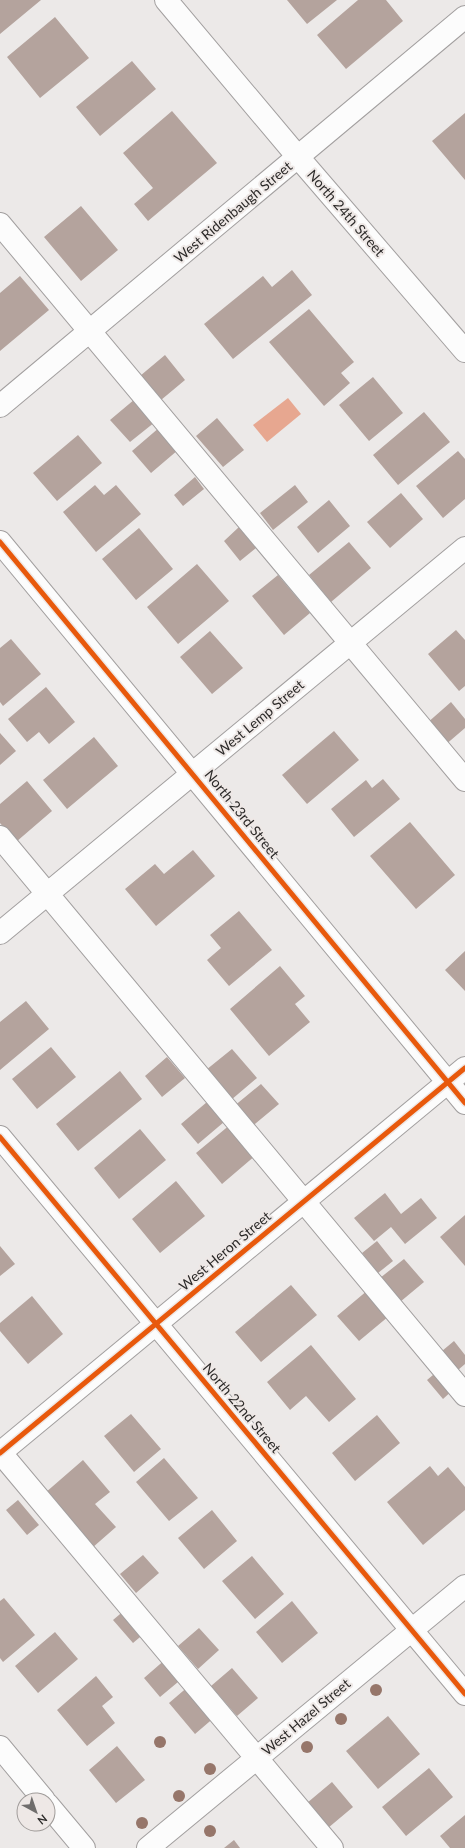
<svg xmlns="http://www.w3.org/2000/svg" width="465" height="1848" font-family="Lato,sans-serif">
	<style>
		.water { fill: #e7a790 }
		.building { fill: #b4a39d }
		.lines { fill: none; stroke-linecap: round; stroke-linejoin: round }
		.minor-casing { stroke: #a29f9f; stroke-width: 24 }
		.minor { stroke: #fcfcfc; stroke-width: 22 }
		.cycleway-casing { stroke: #eee8e6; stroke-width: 8 }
		.cycleway { stroke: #e8590c; stroke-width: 5 }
		.tree { fill: #96766a }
		.labels { text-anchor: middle; stroke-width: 4; stroke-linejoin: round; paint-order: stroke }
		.street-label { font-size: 14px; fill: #2c2a29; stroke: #eee8e6 }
	</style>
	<rect width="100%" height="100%" fill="#ece9e8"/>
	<path class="water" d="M288,398l13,16 -34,28 -14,-17z"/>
	<path class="building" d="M0,0h41l-41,34z
		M287,0h50l-30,24z
		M358,0h28l17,21 -57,48 -29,-34z
		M55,17l34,41 -49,40 -33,-41z
		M132,61l24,28 -56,47 -24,-29z
		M172,111l45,52 -69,58 -14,-17 19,-16 -30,-35z
		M465,113v67l-33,-39z
		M81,206l37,44 -37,31 -37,-44z
		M292,270l20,25 -79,64 -29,-35 59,-48 9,11z
		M20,276l29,34 -49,41v-58z
		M309,309l45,53 -13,11 9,10 -26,23 -55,-64z
		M165,355l20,25 -24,20 -21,-24z
		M373,377l30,36 -34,28 -30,-36z
		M135,399l20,23 -25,20 -20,-22z
		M424,412l26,30 -52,43 -25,-30z
		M217,418l27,32 -21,17 -27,-31z
		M160,427l18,23 -27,23 -19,-22z
		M78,435l24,28 -45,38 -24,-28z
		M458,451l7,8v40l-22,19 -27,-32z
		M195,477l9,12 -21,17 -9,-11z
		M95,485l9,10 12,-10 25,29 -45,38 -33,-40z
		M295,485l13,17 -35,28 -13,-17z
		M401,493l22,26 -33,29 -23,-26z
		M329,500l21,26 -32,27 -21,-26z
		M239,527l17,21 -16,13 -16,-20z
		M139,528l34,41 -37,31 -34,-41z
		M349,542l22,26 -40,34 -22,-27z
		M197,564l32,37 -51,43 -31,-37z
		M278,575l32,38 -26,22 -32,-39z
		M456,630l9,10v46l-6,5 -31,-37z
		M210,631l33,37 -31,26 -32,-37z
		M11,639l30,35 -38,32 -3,-4v-54z
		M46,687l29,35 -26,22 -10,-12 -12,10 -19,-23z
		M451,702l14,17v9l-21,18 -18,-22z
		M334,731l25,29 -52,44 -25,-29z
		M0,733l16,18 -16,14z
		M94,737l24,29 -51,43 -24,-29z
		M383,779l17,20 -46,38 -23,-28 35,-29 6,8z
		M27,781l25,30 -36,31 -16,-19v-19z
		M410,822l45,53 -39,34 -46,-53z
		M193,850l22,26 -59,50 -31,-37 30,-25 9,10z
		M239,911l33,39 -43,36 -22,-26 14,-12 -11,-13z
		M465,951v40l-20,-21z
		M280,966l25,30 -10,8 15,18 -41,34 -39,-47z
		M26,1001l23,28 -49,41v-48z
		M51,1047l25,30 -39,32 -25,-30z
		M232,1049l25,29 -26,22 -25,-30z
		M167,1057l18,21 -23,19 -17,-21z
		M120,1071l22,28 -64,52 -22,-27z
		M261,1084l18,20 -29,24 -17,-21z
		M207,1102l17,20 -26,22 -17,-20z
		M231,1124l25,31 -34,29 -26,-31z
		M140,1129l26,31 -47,39 -25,-31z
		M176,1181l29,35 -45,37 -28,-34z
		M385,1193l16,21 20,-16 16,20 -32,26 -14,-17 -17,14 -20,-23z
		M465,1215v51l-25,-29z
		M377,1241l16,20 -15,12 -16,-20z
		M0,1246l15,18 -15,12z
		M404,1259l20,23 -24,20 -20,-24z
		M291,1285l26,30 -56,47 -26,-30z
		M368,1290l21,26 -30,25 -22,-25z
		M32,1296l31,38 -35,30 -28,-33v-8z
		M454,1341l11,14v9l-7,6 -16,-19z
		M311,1345l45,54 -27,23 -23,-26 -16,14 -23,-28z
		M439,1370l15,19 -11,10 -16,-19z
		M131,1414l30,35 -27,23 -30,-36z
		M377,1415l23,28 -45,38 -23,-28z
		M164,1458l34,40 -29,23 -33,-39z
		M83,1460l27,32 -15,12 21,23 -24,21 -47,-55z
		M430,1466l8,10 10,-9 17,20v23l-42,35 -36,-43z
		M18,1500l21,25 -12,10 -21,-25z
		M212,1510l25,31 -33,28 -26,-31z
		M143,1555l16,18 -23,20 -16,-19z
		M252,1556l32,38 -29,25 -33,-38z
		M4,1598l31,37 -32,27 -3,-4v-57z
		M292,1601l26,32 -36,30 -26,-31z
		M126,1609l20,23 -13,11 -20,-23z
		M199,1628l20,22 -21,19 -20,-23z
		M55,1632l23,27 -40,34 -23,-27z
		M167,1658l17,19 -24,20 -16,-19z
		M232,1668l26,30 -21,18 -26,-30z
		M96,1676l17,21 -11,9 13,17 -28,23 -30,-36z
		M190,1685l26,31 -21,18 -26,-31z
		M388,1716l32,38 -42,35 -32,-38z
		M117,1746l28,34 -29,23 -27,-33z
		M429,1768l24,29 -47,39 -24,-29z
		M332,1782l21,25 -25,21 -21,-25z
		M465,1815v33h-15l-10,-12z
		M234,1840l6,8h-16z"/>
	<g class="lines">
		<defs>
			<path id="minor" d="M166,0l132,157 167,194
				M0,224l465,556
				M0,406l465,-389
				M0,542l465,561
				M0,837l465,558
				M0,933l465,-385
				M0,1137l465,557
				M0,1452l332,396
				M0,1453l465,-385
				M0,1747l44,53
				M48,1805l36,43
				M148,1848l317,-262"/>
		</defs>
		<use href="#minor" class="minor-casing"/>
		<use href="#minor" class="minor"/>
		<defs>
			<path id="cycleway" d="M0,542l465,561
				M0,1137l465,557
				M0,1453l465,-385"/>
		</defs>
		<use href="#cycleway" class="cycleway-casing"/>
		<use href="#cycleway" class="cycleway"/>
	</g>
	<g class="tree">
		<circle cx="376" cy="1690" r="6"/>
		<circle cx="341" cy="1719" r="6"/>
		<circle cx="160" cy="1742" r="6"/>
		<circle cx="307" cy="1747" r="6"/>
		<circle cx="210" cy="1769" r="6"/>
		<circle cx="179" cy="1796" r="6"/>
		<circle cx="142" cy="1823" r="6"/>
		<circle cx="210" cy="1831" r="6"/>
	</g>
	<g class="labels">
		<g class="street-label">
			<text transform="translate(233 212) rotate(-40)" y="5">West Ridenbaugh Street</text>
			<text transform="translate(346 213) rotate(49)" y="5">North 24th Street</text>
			<text transform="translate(260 718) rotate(-40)" y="5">West Lemp Street</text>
			<text transform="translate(242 814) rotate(51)" y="5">North 23rd Street</text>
			<text transform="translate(225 1251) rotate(-40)" y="5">West Heron Street</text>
			<text transform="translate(242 1408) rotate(50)" y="5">North 22nd Street</text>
			<text transform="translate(306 1717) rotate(-40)" y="5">West Hazel Street</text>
		</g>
	</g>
	<g transform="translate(36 1812) rotate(140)"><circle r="19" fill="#eee8e6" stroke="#a09c9a"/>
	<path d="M0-3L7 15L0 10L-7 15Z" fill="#6f6d6c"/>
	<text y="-6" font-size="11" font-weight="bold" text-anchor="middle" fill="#2c2a29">N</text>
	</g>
</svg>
